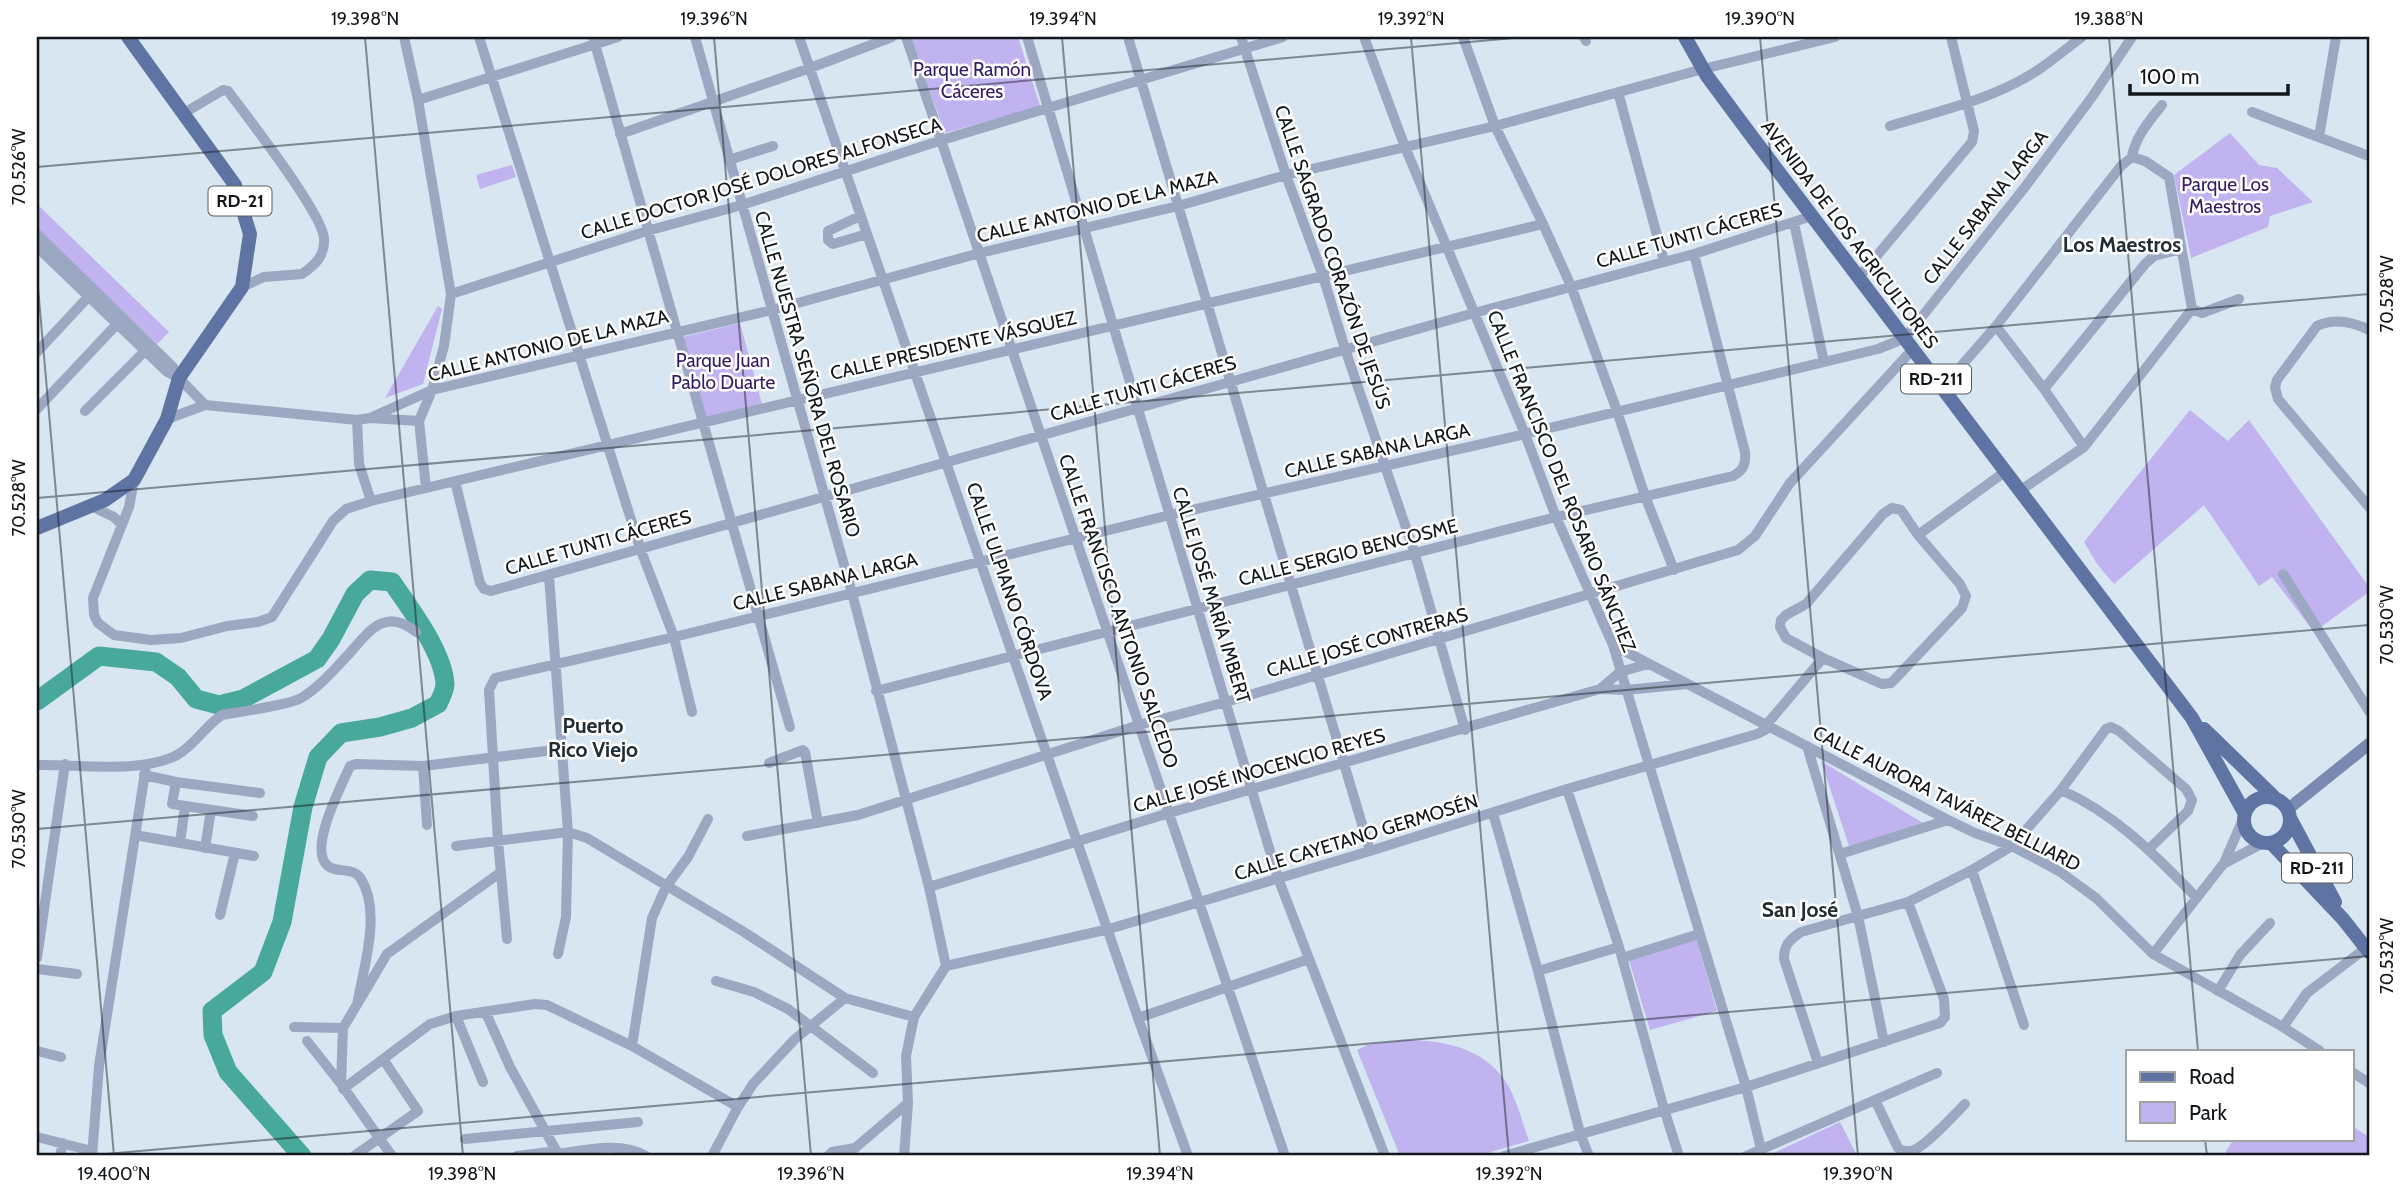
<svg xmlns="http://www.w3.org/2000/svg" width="2406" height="1193" font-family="Cabin,sans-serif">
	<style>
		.green { fill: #c0b3f0 }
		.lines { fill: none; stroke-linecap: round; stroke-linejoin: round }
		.river { stroke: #48a89c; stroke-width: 19 }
		.street { stroke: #9ca7c2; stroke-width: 10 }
		.secondary { stroke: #7989b1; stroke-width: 12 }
		.primary { stroke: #6074a4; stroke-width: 14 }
		.ticks { fill: none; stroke: #12171b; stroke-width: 2; stroke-opacity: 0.45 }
		.labels { text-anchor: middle; stroke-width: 5; stroke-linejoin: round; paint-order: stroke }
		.shield { fill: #fff; stroke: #595d5f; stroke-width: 2 }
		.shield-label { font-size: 18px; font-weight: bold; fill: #12171b }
		.park-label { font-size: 19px; fill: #351a64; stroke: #fff }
		.street-label { font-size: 19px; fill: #12171b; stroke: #fff }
		.neighbourhood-label { font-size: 21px; font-weight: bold; fill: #212d35; stroke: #fff }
		.neatline { fill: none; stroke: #12171b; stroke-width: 2.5 }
		.ticks-label { font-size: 18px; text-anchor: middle; fill: #12171b }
	</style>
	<rect width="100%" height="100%" fill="#d7e6f1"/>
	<path class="green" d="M910,37h108l22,69 -95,27z
		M2230,133l29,32 18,3 36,34 -43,14 -2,11 -77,31 -17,-83z
		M512,165l4,12 -36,12 -4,-14z
		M37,204l132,128 -12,12 -120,-113z
		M438,306l4,3 -19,75 -38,14z
		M740,323l22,81 -57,14 -22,-81z
		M2190,410l38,31 21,-21 120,167v5l-55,40 -42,-55 -13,9 -55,-81 -90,79 -17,-20 -13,-22z
		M1821,761l102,62 -74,23z
		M1696,938l21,73 -67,19 -21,-70z
		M1404,1040c45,0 89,10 109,55 6,15 11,31 16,46l-52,15h-77l-43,-106 10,-5z
		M1840,1122l17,34h-90z
		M2352,1126l17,11v19h-146l11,-17h118z"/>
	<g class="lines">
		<path class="river" d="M37,701l62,-45 57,6 22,15 18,22 23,6 24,-6 74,-40 14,-20 24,-45 15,-14 22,2c18,27 51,69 53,102 0,6 -4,14 -7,20l-26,14 -32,9 -39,6 -23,24 -15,50 -21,115 -19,50 -51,39 1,24 15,37 74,84"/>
		<path class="street" d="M404,37l14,63 33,194 -7,52 -12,44 -13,31 7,67
			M479,37l161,511 34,89 18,75
			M593,37l197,690
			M695,37l157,556 77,294 17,79
			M799,37l339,981 50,138
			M906,37l379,1119
			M1027,37l251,841 107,278
			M1128,37l242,814
			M1241,37l45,138 37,101 22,73 70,205 50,176
			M1364,37l41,110 120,287 31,83 57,128 133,442 15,62
			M1463,37l32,89 48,98 28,62 46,125 28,85 29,74
			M1584,37l2,4
			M1618,92l46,169
			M418,100l200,-63
			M2252,112l117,44
			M184,113l39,-23 5,1c18,24 96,124 96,148 1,17 -9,26 -22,35l-38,3 -22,10
			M1890,126c49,-15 104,-27 148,-56 15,-10 29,-22 44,-33
			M620,134l190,-66 82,-31
			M2319,137l17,-100
			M729,160l44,-14
			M860,216l-32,15v9l5,4 34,-10
			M1794,223l30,139
			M37,234l136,133 6,11
			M37,247l129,124 13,7 26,27 152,15 13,-2 49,3
			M1859,277l113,-135 2,-11 -23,-94
			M451,294l196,-63 95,-26 200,-65 341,-103
			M2192,309l10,4 37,-14
			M1996,326l48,63 40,58
			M2369,330c-16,-8 -35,-12 -52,-4l-40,54 -2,7 3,12 91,108
			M37,352l51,-55
			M1942,388l54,-62 125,-160 11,-9c3,-20 18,-37 30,-52
			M2044,389l101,-125 9,-8 27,-7
			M37,409l80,-85
			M85,411l60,-60
			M370,418l62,-28 340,-80 208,-57 198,-47 108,-31 209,-49 208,-57 132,-32
			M167,419l38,-14
			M357,420l2,44 12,37
			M134,480l-5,27 -36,91 1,17 4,8 16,12 37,5 30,-2 46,-12 31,-4 14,-5 61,-96 13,-12 25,-8 1172,-277
			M455,481l25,102 4,6 7,2 983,-278 220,-59 118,-38
			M2021,490l63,-43 108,-138 -23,-132 -24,-16 -13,-4
			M91,506l23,11 8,8
			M1892,508l9,2 17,25 42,49 6,12 -4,12 -67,71 -4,4 -9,1 -59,-26 -37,-20 -6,-11 1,-7 5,-5 20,-11 77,-90z
			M1918,535l88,-64
			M2283,574l86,137
			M549,576l19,256 -2,85 -8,37
			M1613,645l335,175 27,13 37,13 47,25 37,27 57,56 130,73 37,24
			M1600,689l20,-17 28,-8
			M876,691l680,-174 177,-41c11,-6 13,-12 12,-24l-51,-198
			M1807,746l51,170 26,126
			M769,763l34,-13 2,2 13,71
			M37,765c41,-1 104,9 140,-10 17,-9 28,-29 45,-40 16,-3 68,-10 79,-17 17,-10 32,-27 45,-41 21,-22 37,-52 70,-25
			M423,766l4,59
			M144,775l32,7 84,11
			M176,782l-4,22 81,12
			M1567,789l52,158 45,162 15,47
			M2061,790c55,24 95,66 136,108
			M1493,813l45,158 42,162 9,23
			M135,835l119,21
			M747,836l111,-21 281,-90 87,-23 512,-152 17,-14 35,-53 123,-134
			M180,843l5,-37
			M456,846l112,-14 19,6 157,94 101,66 69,19
			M205,848l6,-38
			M1840,854l108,-34
			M2225,863l38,-20
			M1972,870l52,155
			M929,887l240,-74 431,-124 26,1 61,-6
			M220,915l15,-62
			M507,939l-9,-98 -9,-151 6,-12 179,-41 496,-122 355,-81 353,-85 27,-11 120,-151 67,-90 40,-60
			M2153,954l71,-91 19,-44
			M37,958l28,-194
			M1622,958l77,-24
			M946,966l163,-37 261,-78 197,-62 190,-55 8,-4 2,-6 56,-66
			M37,969l40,5
			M1538,971l81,-24
			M716,981l38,11 34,17 85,64
			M2218,991l22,-36 30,-32
			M357,1005c6,-35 25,-93 4,-126 -8,-13 -23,-5 -33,-13 -21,-16 14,-81 22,-100l6,-2 67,2 139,-17
			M486,1013l24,54 49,89
			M456,1016l27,66
			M1138,1018l171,-59
			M294,1027l49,1
			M2283,1027l24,-34 59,-45
			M307,1041l34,43
			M632,1046l20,-128 14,-31 22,-30 20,-38
			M37,1051l24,6
			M1818,1063l-34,-104c0,-14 5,-19 17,-27l107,-30 64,-32 40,-24 49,-56 45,-61 5,-2 8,4 67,58 6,11 -4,11 -38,37
			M2352,1072l17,11
			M343,1089l87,-65 26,-8 79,-12 12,1 85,41 106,61
			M1875,1100l23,48c5,3 10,5 16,2 13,-5 40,-35 51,-46
			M37,1137l55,14
			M465,1139l173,-17
			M558,1154c27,-4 63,-13 88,2
			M60,1156l3,-13
			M92,1156l7,-90 47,-300
			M354,1156l64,-45 -35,-52
			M392,1156l-51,-72 2,-56 44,-74 114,-82
			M517,1156l40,-5
			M712,1156l26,-49 15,-23 42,-45 50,-41
			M828,1156l4,-4 23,-4 53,-45
			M904,1156l4,-53 -2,-47 8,-39 32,-51
			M1504,1156l242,-69 194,-64 5,-6 -1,-18 -36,-97
			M1746,1156l191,-83"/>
		<path class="secondary" d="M2288,809l81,-65"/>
		<path class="primary" d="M1685,37l22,39 46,62 439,580 52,94
			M37,528l68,-28 29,-20 33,-61 12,-41 63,-91 8,-53 -15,-49 -107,-148
			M2204,729l70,68
			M2244 820a23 23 0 1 1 46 0a23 23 0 1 1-46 0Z
			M2290,818l45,84
			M2271,843l72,76 26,33"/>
	</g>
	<path class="ticks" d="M365,37l98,1119M714,37l97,1119M1062,37l98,1119M1411,37l98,1119M1760,37l98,1119M2109,37l89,1014M37,167l1490,-130M37,276l77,880M37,498l2332,-204M37,829l2332,-204M2205,1139l2,17M83,1156l2286,-200"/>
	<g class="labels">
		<g class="shield">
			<rect x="208.5" y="186.5" width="63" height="29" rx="5"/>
			<rect x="1901" y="364.5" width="70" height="29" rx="5"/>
			<rect x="2282" y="853.5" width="70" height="29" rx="5"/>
		</g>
		<g class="shield-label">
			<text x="240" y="207">RD-21</text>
			<text x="1936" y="385">RD-211</text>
			<text x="2317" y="874">RD-211</text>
		</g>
		<g class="park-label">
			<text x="972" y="76">Parque Ramón<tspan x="972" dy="22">Cáceres</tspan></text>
			<text x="2225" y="191">Parque Los<tspan x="2225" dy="22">Maestros</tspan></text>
			<text x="723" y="367">Parque Juan<tspan x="723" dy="22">Pablo Duarte</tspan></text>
		</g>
		<g class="street-label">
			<text transform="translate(761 178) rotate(-17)" y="7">CALLE DOCTOR JOSÉ DOLORES ALFONSECA</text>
			<text transform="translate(1097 206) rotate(-14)" y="7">CALLE ANTONIO DE LA MAZA</text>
			<text transform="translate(1985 207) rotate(-52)" y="7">CALLE SABANA LARGA</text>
			<text transform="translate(1850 234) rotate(53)" y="7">AVENIDA DE LOS AGRICULTORES</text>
			<text transform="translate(1689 235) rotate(-16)" y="7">CALLE TUNTI CÁCERES</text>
			<text transform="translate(1333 257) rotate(71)" y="7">CALLE SAGRADO CORAZÓN DE JESÚS</text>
			<text transform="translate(548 345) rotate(-14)" y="7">CALLE ANTONIO DE LA MAZA</text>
			<text transform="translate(953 345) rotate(-13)" y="7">CALLE PRESIDENTE VÁSQUEZ</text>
			<text transform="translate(808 374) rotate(74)" y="7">CALLE NUESTRA SEÑORA DEL ROSARIO</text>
			<text transform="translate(1143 388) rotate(-16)" y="7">CALLE TUNTI CÁCERES</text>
			<text transform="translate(1377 450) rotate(-13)" y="7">CALLE SABANA LARGA</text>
			<text transform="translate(1562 481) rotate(68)" y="7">CALLE FRANCISCO DEL ROSARIO SÁNCHEZ</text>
			<text transform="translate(598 542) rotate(-16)" y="7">CALLE TUNTI CÁCERES</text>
			<text transform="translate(1348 552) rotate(-14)" y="7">CALLE SERGIO BENCOSME</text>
			<text transform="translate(825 581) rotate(-14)" y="7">CALLE SABANA LARGA</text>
			<text transform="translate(1010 591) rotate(71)" y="7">CALLE ULPIANO CÓRDOVA</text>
			<text transform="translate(1212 595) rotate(73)" y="7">CALLE JOSÉ MARÍA IMBERT</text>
			<text transform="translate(1119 611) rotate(71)" y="7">CALLE FRANCISCO ANTONIO SALCEDO</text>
			<text transform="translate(1367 642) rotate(-16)" y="7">CALLE JOSÉ CONTRERAS</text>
			<text transform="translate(1259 770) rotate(-16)" y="7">CALLE JOSÉ INOCENCIO REYES</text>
			<text transform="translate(1947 798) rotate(27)" y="7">CALLE AURORA TAVÁREZ BELLIARD</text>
			<text transform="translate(1356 837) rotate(-17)" y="7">CALLE CAYETANO GERMOSÉN</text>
		</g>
		<g class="neighbourhood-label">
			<text x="2122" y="252">Los Maestros</text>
			<text x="593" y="733">Puerto<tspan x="593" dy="24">Rico Viejo</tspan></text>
			<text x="1800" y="917">San José</text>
		</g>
	</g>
	<rect width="2406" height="1193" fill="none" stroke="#ffffff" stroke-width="77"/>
	<rect x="2126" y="1050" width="228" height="91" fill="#ffffff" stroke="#a0a2a4" stroke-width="2"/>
	<rect x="2140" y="1072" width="35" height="10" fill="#6074a4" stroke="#a0a2a4" stroke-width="2"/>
	<text x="2189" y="1084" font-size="21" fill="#12171b">Road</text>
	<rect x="2140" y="1102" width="35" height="21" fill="#c0b3f0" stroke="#a0a2a4" stroke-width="2"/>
	<text x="2189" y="1120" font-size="21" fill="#12171b">Park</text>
	<path d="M2130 84v10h158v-10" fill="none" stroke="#12171b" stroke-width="3.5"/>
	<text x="2140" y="84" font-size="21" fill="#12171b" stroke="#ffffff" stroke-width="5" paint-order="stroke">100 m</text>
	<rect x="38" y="38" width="2330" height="1116" class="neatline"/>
	<g class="ticks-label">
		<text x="365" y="25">19.398°N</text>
		<text x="714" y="25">19.396°N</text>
		<text x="1063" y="25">19.394°N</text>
		<text x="1411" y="25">19.392°N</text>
		<text x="1760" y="25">19.390°N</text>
		<text x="2109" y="25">19.388°N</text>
		<text transform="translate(19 167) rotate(-90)" y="6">70.526°W</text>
		<text transform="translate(2387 294) rotate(-90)" y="6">70.528°W</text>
		<text transform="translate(19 498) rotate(-90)" y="6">70.528°W</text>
		<text transform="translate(2387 625) rotate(-90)" y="6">70.530°W</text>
		<text transform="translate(19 829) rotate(-90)" y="6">70.530°W</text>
		<text transform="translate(2387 956) rotate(-90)" y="6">70.532°W</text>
		<text x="114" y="1180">19.400°N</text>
		<text x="462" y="1180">19.398°N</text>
		<text x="811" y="1180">19.396°N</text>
		<text x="1160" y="1180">19.394°N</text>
		<text x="1509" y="1180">19.392°N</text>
		<text x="1858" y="1180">19.390°N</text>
	</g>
</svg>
